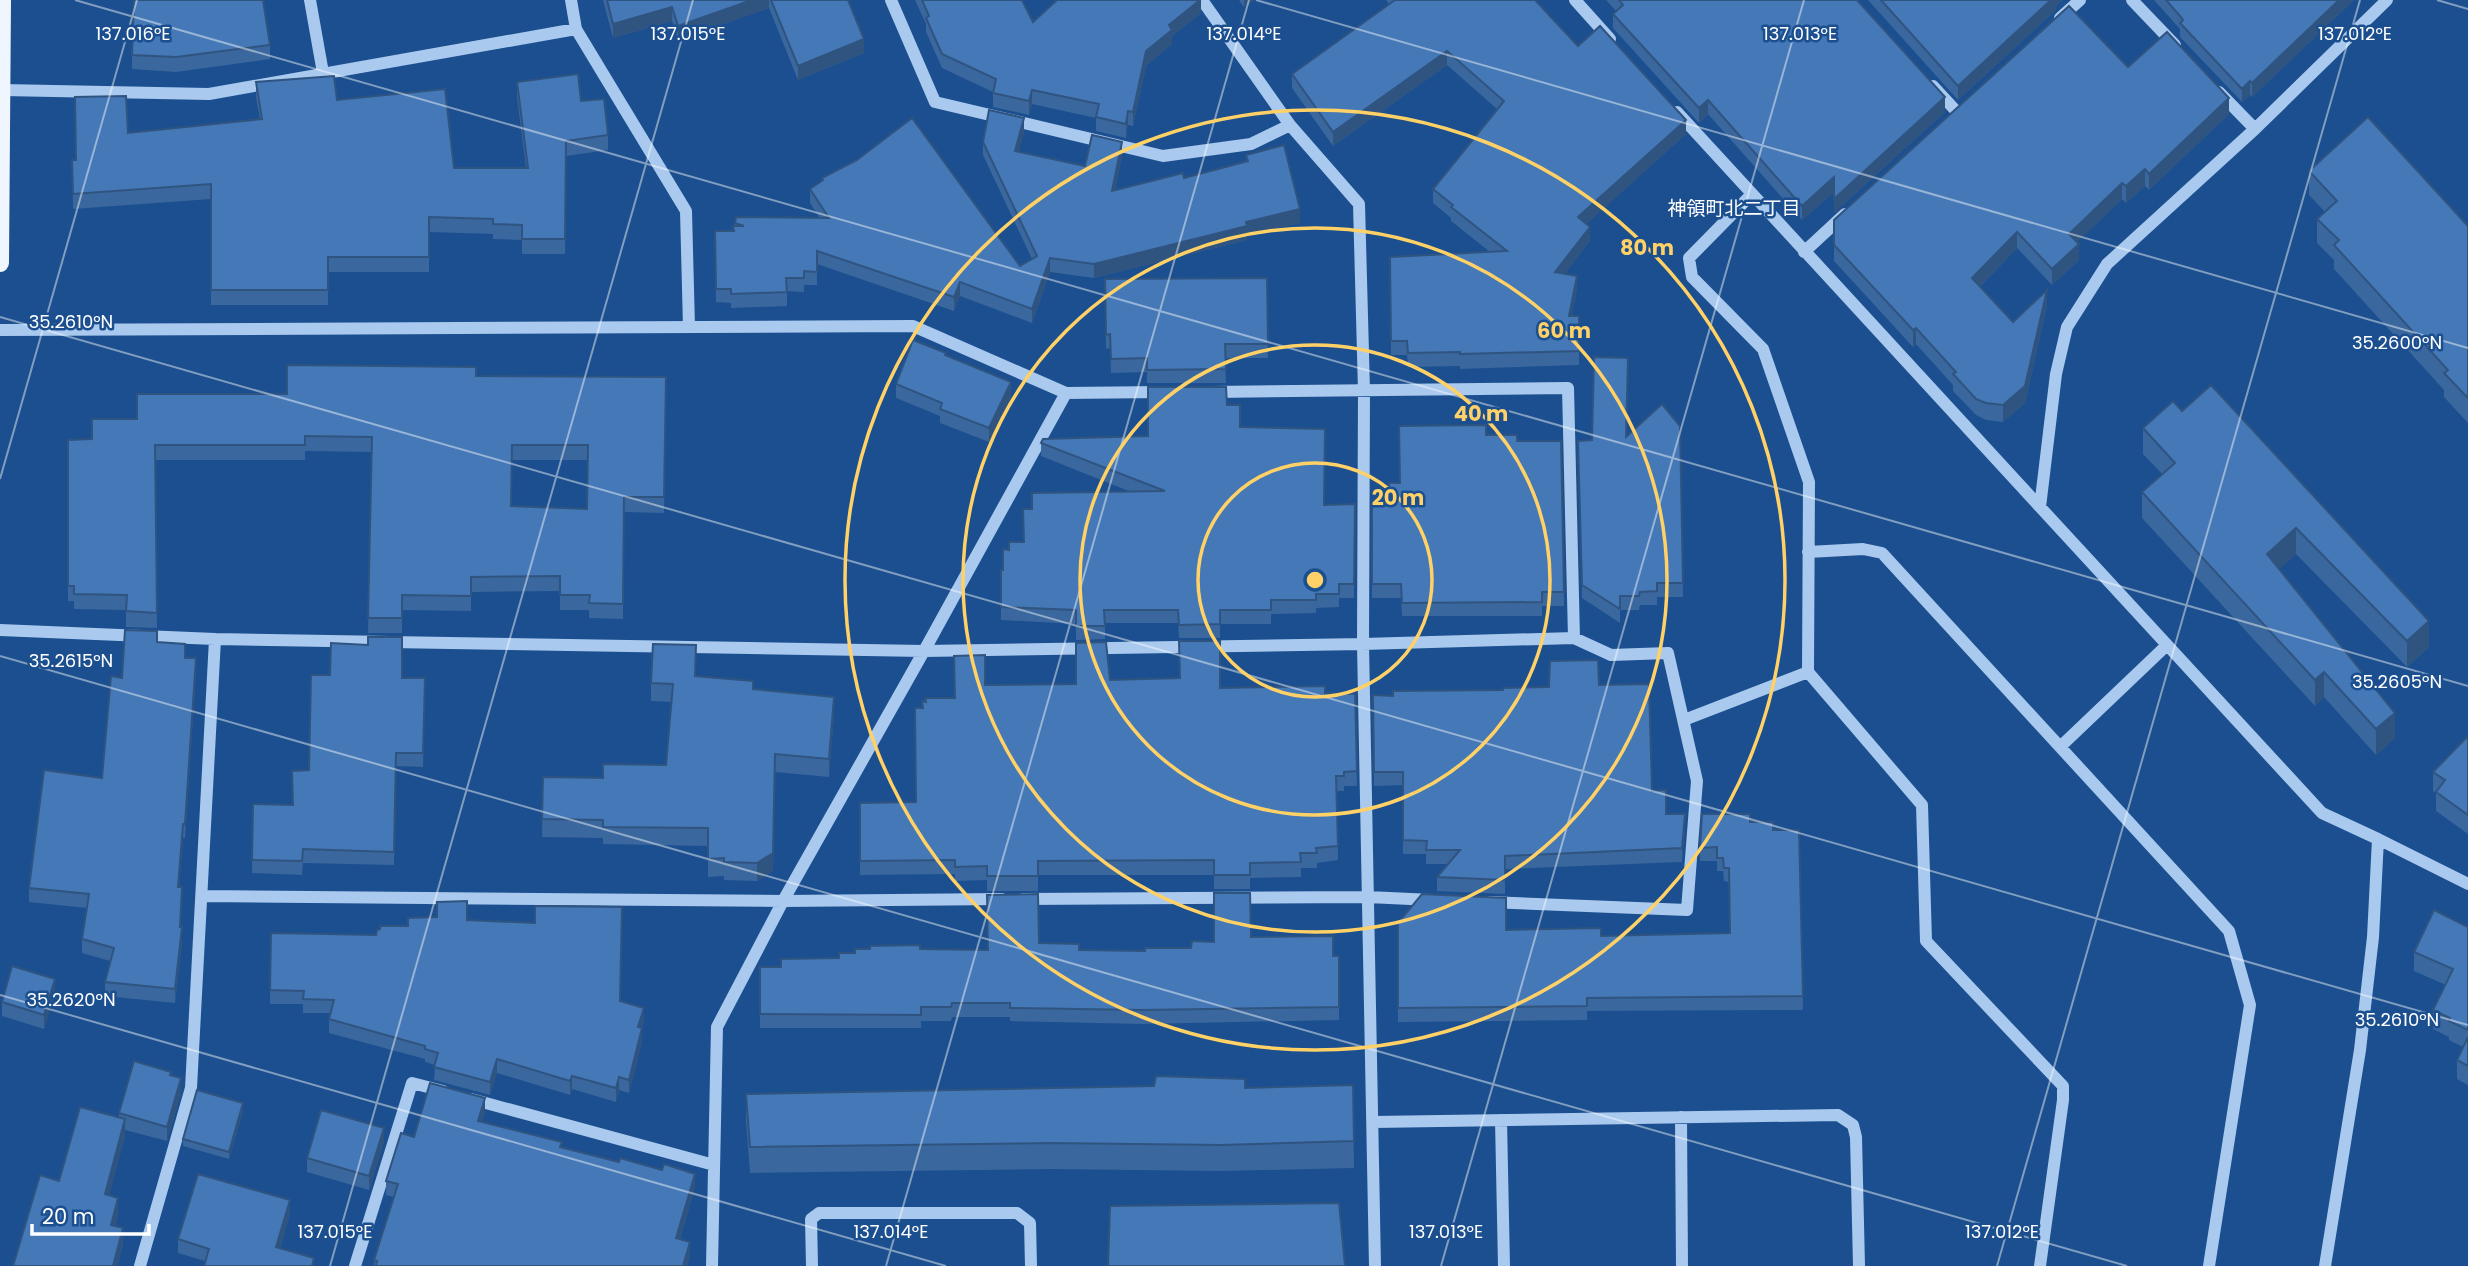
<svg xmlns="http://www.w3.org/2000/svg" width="2468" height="1266" font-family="Poppins,'Noto Sans JP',sans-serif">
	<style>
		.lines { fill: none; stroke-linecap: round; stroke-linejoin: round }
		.minor { stroke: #a9c9ee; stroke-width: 12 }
		.major { stroke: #f0f6ff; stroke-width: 18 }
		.wall { fill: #3a679d; fill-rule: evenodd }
		.shaded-wall { fill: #305480 }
		.building { fill: #4478b7; stroke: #305480; stroke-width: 2; fill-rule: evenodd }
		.ticks { fill: none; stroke: #fff; stroke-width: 2; stroke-opacity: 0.45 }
		.ring { fill: none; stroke: #ffd166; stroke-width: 3.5 }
		.labels { text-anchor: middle; stroke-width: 5; stroke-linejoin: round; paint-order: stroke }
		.neighbourhood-label { font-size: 19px; fill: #fff; stroke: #1b4f8f }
		.ticks-label { font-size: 18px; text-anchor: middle; fill: #fff; stroke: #1b4f8f; stroke-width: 5; stroke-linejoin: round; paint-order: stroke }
		.centre { fill: #ffd166; stroke: #1b4f8f; stroke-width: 3.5 }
		.ring-label { font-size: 21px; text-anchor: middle; font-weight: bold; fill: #ffd166; stroke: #1b4f8f; stroke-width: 5; stroke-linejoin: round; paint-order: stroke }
	</style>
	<rect width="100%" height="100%" fill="#1b4f8f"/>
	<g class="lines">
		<path class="minor" d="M310,0l13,73
			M571,0l5,29 110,182 3,116
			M891,0l44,102 228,54 88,-12 39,-19
			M1202,0l88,125 69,79 5,187 -1,253 12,622
			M1575,0l35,39
			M2132,0l43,45
			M2060,18l20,-18
			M1933,86l24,26
			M2,90l207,4 367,-65
			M2219,92l36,37
			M1677,112l363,395
			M1752,194l-63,64 3,19 71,72 46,133 -1,190 114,133 4,136 137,145v14l-23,166
			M1804,252l41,-38
			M0,330l913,-4 153,67 96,-1
			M1212,392l356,-4 6,250
			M1808,552l55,-3 19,4 347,378 21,74 -41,261
			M0,630l215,9 709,12 439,-7 211,-6 37,17 57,-2 29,128 -10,129 -198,-8
			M1684,720l124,-48
			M2060,747l107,-102
			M2378,839l90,45
			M203,896l580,5 219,-2
			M1023,899l345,-2 64,3
			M471,1099l243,66
			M1681,1117l1,149
			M1501,1120l3,146
			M1373,1122l465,-7 15,10 3,12 3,129
			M140,1266l51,-178 24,-449
			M355,1266l57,-183 31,8
			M712,1266l5,-239 66,-126 141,-250 142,-258
			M812,1266l-1,-47 8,-6h198l13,10 1,43
			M2325,1266l35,-216 13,-113 5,-98 -56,-26 -282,-306 16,-133 11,-47 40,-63 148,-135 132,-129"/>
		<path class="major" d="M0,263l2,-263"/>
	</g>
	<path class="wall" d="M603,0h245l16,53 -66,27 -29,-72 -91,32 -6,-19 -59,17z
		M915,0h107l11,22 168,-22v13l-29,23v8l-26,22 -13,60 -5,-1 -2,13 -30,-7v-13l-64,-14 -3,11 -36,-8v-15l-51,-24 -16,-36v-8z
		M1239,0h15l-10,7z
		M1386,0h149l43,46 108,88 -100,90 4,17 -25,32 12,17 -6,26h8v49l-119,4v-3l-52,1 -1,-12h-16l-1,-98 100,-5 -39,-31v-3l-18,-15v-14l64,-80 -50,-44 -114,81 -41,-58v-14l97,-70z
		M1606,0h251l88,112 -111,101v-21l-32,28 -94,-106 -9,9 -86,-95v-14l3,-3z
		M1868,0h195l-7,6v4l-98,90z
		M2154,0h200l-102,97 -2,-2 -8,7 -62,-65v-8z
		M270,45v14l-94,13 -44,-3v-14z
		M2128,67l101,47 -80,76 -4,-4 -19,17 -4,-4 -45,43 2,18 -27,25 -35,-37 -37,39 33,35 34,-16 -22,97 -22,19 -17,-2 -10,-5 -23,-24v-6l-37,-41 -3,3 -79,-86v-41z
		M256,82l81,18 117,68h72l-9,-71v-15l64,19 27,34v15l-42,6 -1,98h-43v-14l-29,-1v-5l-64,-2v40h-101v33h-117v-106l-138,10 -1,-49h4l52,-27 132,-14 -4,-22z
		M1024,132l-6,20 67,14 37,-11 -7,35 69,-12 62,-17v-6l54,68 -53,13v4l-153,38 -44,-6 -18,51 -72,-27 -6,15 -137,-47v21h-13v7l-17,-1v15l-56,2v-5l-15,-1 -1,-71h18l3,-14 84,1 -10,-15v-14l12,-8v-3l198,88 12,-7 -49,-104v-13z
		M2309,171l159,55v197l-24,-26v-7l-110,-121v-9l-17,-17v-24l8,-7 -16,-17z
		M1267,278l1,80h-43l1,25h-79v-11l-36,1 -1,-25 -4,1 -1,-70z
		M946,356l65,41 -22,45 -49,-19v-7l-44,-18v-14z
		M476,376l190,1 -2,136 -40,-1 -1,107 -34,-1v-8h-29v-19l-89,1v19l-69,-1v23h-34l4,-181 -67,-1v9h-150l2,168 -31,-1v-17l-52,-1v-8h-6v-161l24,-1 45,-20 150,-25zM512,460h75v49l-76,-3z
		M1227,405l13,22 84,78 31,-1 -1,94h-15v9l-23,1v5l-45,1v10h-51v14h-41l-1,-15h-73v16l-29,1v-16l-75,-4v-50h2l6,-20 14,-8 9,-33 99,-17 -90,-36v-13l107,-7z
		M2182,411l247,236 -22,20 -111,-113 -17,15 116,169 -19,17 -52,-58 -9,9 -173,-188v-26l20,-18 -19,-20v-26z
		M1680,426l3,171h-26v8h-17l-1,5h-19v13l-38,-25 -4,-157 48,-4z
		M1486,435l31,6h44l3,165h-22v10h-140l-1,-18h-29v-94h17l11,-21z
		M157,642l28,16 11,14 -11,166h-2l-4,49 3,14 -2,26 2,14 -7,62 -70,-7v-14l5,-21 -28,-8v-14l5,-31 -58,-6v-14l73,-110 20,-100z
		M695,676l58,13 81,26 -5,62 -54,-5 -2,99 -16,10 -33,-1v-4l-16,1v-31l-105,-2v-6l-61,-1 1,-60 60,1 63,-13 5,-63 -20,-1v-18z
		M402,678h23l-2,89 -27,-1 -2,99 -91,-2 -1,12 -50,-2 1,-69 40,1 16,-35z
		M1110,680l110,8 135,6 2,92h-13v5h-7l1,69 -21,3v5h-16v9l-51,1v11h-36v-14h-176v16h-51v-11l-32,1v-7l-95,1v-58l56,-15 6,-94 33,-10 30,-13 91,-1z
		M1599,685l53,106 14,23 19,13 -3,35 -177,7v25l-68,-3v-14l12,-13h-23v-10h-23v-69l-29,1 -1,-91 20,1z
		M2468,736v98l-32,-23v-18l-3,-2v-19z
		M1750,822l23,8h26l4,180 -216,1v9l-189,2v-99l203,13 129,-3 -1,-51 -5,-1 -1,-10h-6v-10h-17v-13z
		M467,920l177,101 -2,7v13l-13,52 -10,-3 -3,12 -44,-13 -2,6 -73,-22 -7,22 -56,-15 1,-15 -10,-3v-3l-96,-26v-14l1,-6h-27v-9h-33l1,-71 105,2 32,-9z
		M2468,927v158l-11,-6v-19l6,-13 -14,-7v-3l-16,-8v-19l13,-25 -32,-14v-19z
		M1251,937l82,19h6v64l-197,4 -132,-3v-4h-58l-1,4h-30v7h-161v-61h21l58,-9 81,-9 68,1 51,-7 40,7 66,1 46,-3 23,-6z
		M55,993l-11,36 -42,-13v-14z
		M171,1076l10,17 -14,48 -42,-11v6l-16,59 9,20 -3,11 8,19 -6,21h-104l106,-149v-4z
		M1353,1085l1,83 -133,3 -171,-2 -300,4 -4,-52v-27l499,-6z
		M243,1111l-14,48 -46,-13v-7z
		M485,1112l-3,10 80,26 133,39 -15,52 10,17 -3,10h-313v-6l20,-63 -8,-2v-14l28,-44z
		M384,1142l-15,48 -62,-18v-14z
		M290,1214l-10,34 34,18 -109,-5 -27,-8v-14z"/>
	<path class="shaded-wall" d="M752,0h17v8l-91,32v-14z
		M1200,0h1v13l-29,23v8l-26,22 -13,60v-14l13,-61 23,-26z
		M1244,0h10l-10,7z
		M2051,0h12l-7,6v4l-98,90v-14z
		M2339,0h15l-102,97v-14z
		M672,7v14l-59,17v-14z
		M864,39v14l-66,27v-14z
		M1447,51v14l-114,81v-14z
		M2250,81v14l-8,7v-13z
		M1032,90v14l-3,11v-14z
		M1945,97v15l-111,101v-14z
		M2229,98v16l-80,76v-16z
		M1708,100v14l-9,9v-15z
		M1128,111v14l-2,13v-14z
		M1024,118v14l-9,33v-14z
		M1686,120v14l-108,98v-15z
		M1122,142v13l-10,50v-14z
		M2145,169v17l-19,17v-17z
		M1834,177v15l-32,28v-14z
		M2122,183v16l-53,51v-16z
		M1300,209v14l-53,13v4l-153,38v-14l152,-42z
		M1590,227v14l-35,45v-14z
		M2017,232v16l-45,47v-17z
		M2079,244v16l-27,25v-16z
		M1050,258v14l-18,51v-14z
		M1577,276v14l-8,40v-14z
		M960,282v14l-6,15v-14z
		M2047,290v16l-22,97 -22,19v-17z
		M1916,328v16l-3,3v-17z
		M1011,382v15l-22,45v-14z
		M2296,528v26l-29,26v-26z
		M2429,621v26l-22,20v-26z
		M196,658v14l-11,166v-14z
		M2324,672v25l-9,9v-26z
		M834,697v18l-5,62v-18z
		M2395,713v25l-19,17v-26z
		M775,772l-2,99 -16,10v-18z
		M1685,814v13l-3,35v-14z
		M183,824v14l-5,63v-14z
		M182,927v14l-7,62v-14z
		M55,979v14l-11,36v-14z
		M644,1008v13l-6,19v-13z
		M642,1028v13l-13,52v-13z
		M497,1059v14l-7,22v-13z
		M572,1076v13l-2,6v-14z
		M619,1077v13l-3,12v-14z
		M181,1078v15l-14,48v-14z
		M485,1098v14l-7,23v-14z
		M243,1103v8l-14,48v-7z
		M125,1119v17l-20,75v-17z
		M384,1128v14l-15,48v-14z
		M695,1174v13l-19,65v-14z
		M118,1198v17l-7,26v-16z
		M290,1200v14l-14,47v-14z
		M123,1228v17l-6,21h-4z
		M690,1242v14l-3,10h-4z"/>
	<path class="building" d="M134,0h129l7,45 -94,12 -44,-2z
		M607,0h145l-74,26 -6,-19 -59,17z
		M771,0h77l16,39 -66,27z
		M922,0h100l11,22 24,-22h143l-31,25 3,5 -26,21 -13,61 -5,-1 -2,13 -30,-7 3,-13 -67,-14 -3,11 -36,-8 3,-14 -54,-25 -16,-36 3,-2z
		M1395,0h140l43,46 22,-20 86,94 -108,97 12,10 -35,45 22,4 -8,40h10v35l-119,3v-2l-52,1 -1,-12h-16l-1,-84 117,-6 -56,-44 2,-2 -20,-16 71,-88 -57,-50 -114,81 -41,-58z
		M1619,0h238l88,97 -111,102v-22l-32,29 -94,-106 -9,8 -86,-94 10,-9z
		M1881,0h170l-93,86z
		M2166,0h173l-87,83 -2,-2 -8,8 -62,-66 3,-3 -2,-3z
		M2069,6l59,61 39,-35 62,66 -80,76 -4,-5 -19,17 -4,-3 -53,51 10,10 -27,25 -35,-37 -45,46 41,44 34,-32 -22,96 -22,19 -17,-2 -10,-4 -23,-25 3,-2 -40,-44 -3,2 -79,-85v-25z
		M578,74l3,27 23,-2 4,36 -42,6 -1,98h-43v-14l-29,-1v-5l-64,-2v40h-101v33h-117v-106l-138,10 -1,-34h4l-1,-63 51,-1 2,37 134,-14 -6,-37 78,-6 3,24 108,-11 9,79h74l-11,-86z
		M989,110l35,8 -9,33 70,15 7,-31 30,7 -10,49 71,-18 1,5 64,-17 -2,-6 38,-10 16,64 -54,13 1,4 -153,38 -44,-6 -18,51 -72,-27 -6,15 -137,-46v21l-13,-1v7h-18l1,14 -56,2v-5h-15l-1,-58h19l-1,-5h11l-9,-3 1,-6 93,1 -19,-29 13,-9 -1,-2 35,-18 55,-42 108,148 17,-10 -54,-114z
		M2368,117l100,109v172l-24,-25 4,-3 -114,-125 5,-5 -22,-21 20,-18 -28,-30z
		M1267,278l1,66h-43l1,25 -79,1v-12l-36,1 -1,-25 -4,1 -1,-56z
		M913,340l33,13 -1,2 66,27 -22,46 -49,-19 2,-6 -46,-19z
		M1594,357l34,1 -2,79 36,-33 18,22 3,157h-26v8l-17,1 -1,4h-19v13l-38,-24 -4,-144 14,-1z
		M287,365l189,2v9l190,1 -2,120h-40l-1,107 -34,-1 1,-8h-30v-19l-89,1v19l-69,-1v23h-34l4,-181 -67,-1v9h-150l2,168 -31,-2 1,-16 -53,-1v-8h-6v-146l24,-1v-20h45v-25h150zM512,445h76l-1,64 -76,-3z
		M2211,385l218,236 -22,20 -111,-113 -29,26 128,159 -19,16 -52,-57 -9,8 -173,-188 33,-29 -32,-35 30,-27 9,10z
		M1148,387h78l1,18h13v22l85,2 -1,76 31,-1 -1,80h-15v10h-23v6h-45v10h-51v14l-41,1 -1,-15h-74l1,16h-29v-16l-75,-3v-37h2v-21l6,1v-8h15l-1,-33h9v-16l133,-2 -124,-48 2,-4 105,-3z
		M1486,425v10h31v6h44l3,151h-22v10l-140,1 -1,-19h-29v-80h17v-21h11l-1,-57z
		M125,630l32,1v11l28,2v14h11l-11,166h-2l-5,63h4l-2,40h2l-7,62 -70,-7 9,-34 -32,-9 7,-45 -60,-6 15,-118 58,8 9,-102 11,2z
		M368,637h34v41h23l-2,75h-27l-2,99 -91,-3 -1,12 -50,-1 1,-56 40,1 -1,-34 17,-1 2,-95h19l1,-32 37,2z
		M1179,641h41v47l105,-2v7l30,1 2,77 -13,1v4h-8l2,70 -22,2 1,5h-17l1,9 -51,1v12h-36v-15l-176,1v15h-51v-10l-32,1v-7l-95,1v-58l56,-1 -1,-94h8l-1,-7 4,1 -1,-4h30l-1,-42 31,-1v30l91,-1v-41l30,-1 4,38 70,-2z
		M653,644l43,1 -1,31 58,5v8l81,8 -5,62 -54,-5 -2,99 -16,10 -33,-1v-4l-16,1v-31l-105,-1v-7l-61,-1 1,-42 60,1v-14l63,1 7,-81 -22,-1z
		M1598,660l1,25 50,-1 3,107 14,-1v24h19l-3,34 -177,8v24l-68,-3 23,-27h-34l1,-9 -24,-1v-68h-29l-1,-77 20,1v-5l110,-1v-2l46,-1 1,-26z
		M2468,736v79l-32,-23 9,-12 -12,-8z
		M1702,814h48v8h23v8h26l4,166 -216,2v8l-189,2v-85l24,-29 84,4v32l95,-2v8l129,-3 -1,-65h-5l-1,-10h-6v-11l-17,1z
		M1214,893h36l1,44 82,-1v20h6v51l-197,3 -132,-2v-5h-58l-1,4h-30v8l-161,-1v-47h21v-8l58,-1v-5h16v-4h15v-3l50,-1v4l68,1 -1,-55 51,-1 1,49 40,1v6l66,1v-3h46l1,-7 22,1z
		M467,901v19l68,3v-17l87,1 -2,94 24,7 -6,19 4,1 -13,52 -10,-3 -3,11 -44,-12 -2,5 -73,-22 -7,23 -56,-15 4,-14 -13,-4v-3l-96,-27 5,-19 -31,-1 1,-8 -34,-1 1,-57 105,2 1,-5 3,-1v-3h28v-8l29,-1v-15z
		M2434,910l34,17v103l-19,-9 1,-3 -17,-8 20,-41 -39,-17z
		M12,966l43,13 -11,36 -42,-13z
		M2468,1037v29l-11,-6z
		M134,1061l37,11 -1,3 11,3 -14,49 -48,-14z
		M1156,1076l89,3v9l108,-3 1,56 -133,4 -171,-2 -300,4 -4,-53 408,-8z
		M430,1083l55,15 -7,23 84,21 -2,5 59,15 1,-4 42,12 2,-6 31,10 -19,64 14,4 -7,24h-307l1,-5 -3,-1 24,-76 -12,-3 15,-48 13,4z
		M197,1090l46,13 -14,49 -46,-13z
		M80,1107l45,12 -20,75 13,4 -7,27 12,3 -10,38h-100l27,-91 19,6z
		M321,1110l63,18 -15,48 -62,-18z
		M198,1174l92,26 -14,47 38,11 -2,8h-108l5,-17 -31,-10z
		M1339,1203l6,63h-237l2,-60z"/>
	<path class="ticks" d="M75,0l2393,686M1256,0l1212,348M2437,0l31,9M0,317l2468,708M0,479l137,-479M0,656l2127,610M0,995l946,271M330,1266l363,-1266M886,1266l363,-1266M1441,1266l363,-1266M1997,1266l363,-1266"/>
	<g class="ring">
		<circle cx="1315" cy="580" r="117"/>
		<circle cx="1315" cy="580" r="235"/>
		<circle cx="1315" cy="580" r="352"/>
		<circle cx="1315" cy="580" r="470"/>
	</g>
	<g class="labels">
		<g class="neighbourhood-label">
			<text x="1734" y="215">神領町北二丁目</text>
		</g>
	</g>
	<g class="ticks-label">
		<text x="133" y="40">137.016°E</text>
		<text x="688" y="40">137.015°E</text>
		<text x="1244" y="40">137.014°E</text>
		<text x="1800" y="40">137.013°E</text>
		<text x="2355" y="40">137.012°E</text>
		<text x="71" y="328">35.2610°N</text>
		<text x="2397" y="349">35.2600°N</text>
		<text x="71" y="667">35.2615°N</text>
		<text x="2397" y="688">35.2605°N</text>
		<text x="71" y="1006">35.2620°N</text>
		<text x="2397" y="1026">35.2610°N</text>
		<text x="335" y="1238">137.015°E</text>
		<text x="891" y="1238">137.014°E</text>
		<text x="1446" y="1238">137.013°E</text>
		<text x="2002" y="1238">137.012°E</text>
	</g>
	<circle cx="1315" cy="580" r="10" class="centre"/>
	<g class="ring-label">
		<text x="1647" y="255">80 m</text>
		<text x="1564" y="338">60 m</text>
		<text x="1481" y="421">40 m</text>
		<text x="1398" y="505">20 m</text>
	</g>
	<path d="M32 1224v10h117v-10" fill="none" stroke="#ffffff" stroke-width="3.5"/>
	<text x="42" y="1224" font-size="21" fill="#ffffff" stroke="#1b4f8f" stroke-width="5" paint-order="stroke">20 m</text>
</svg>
